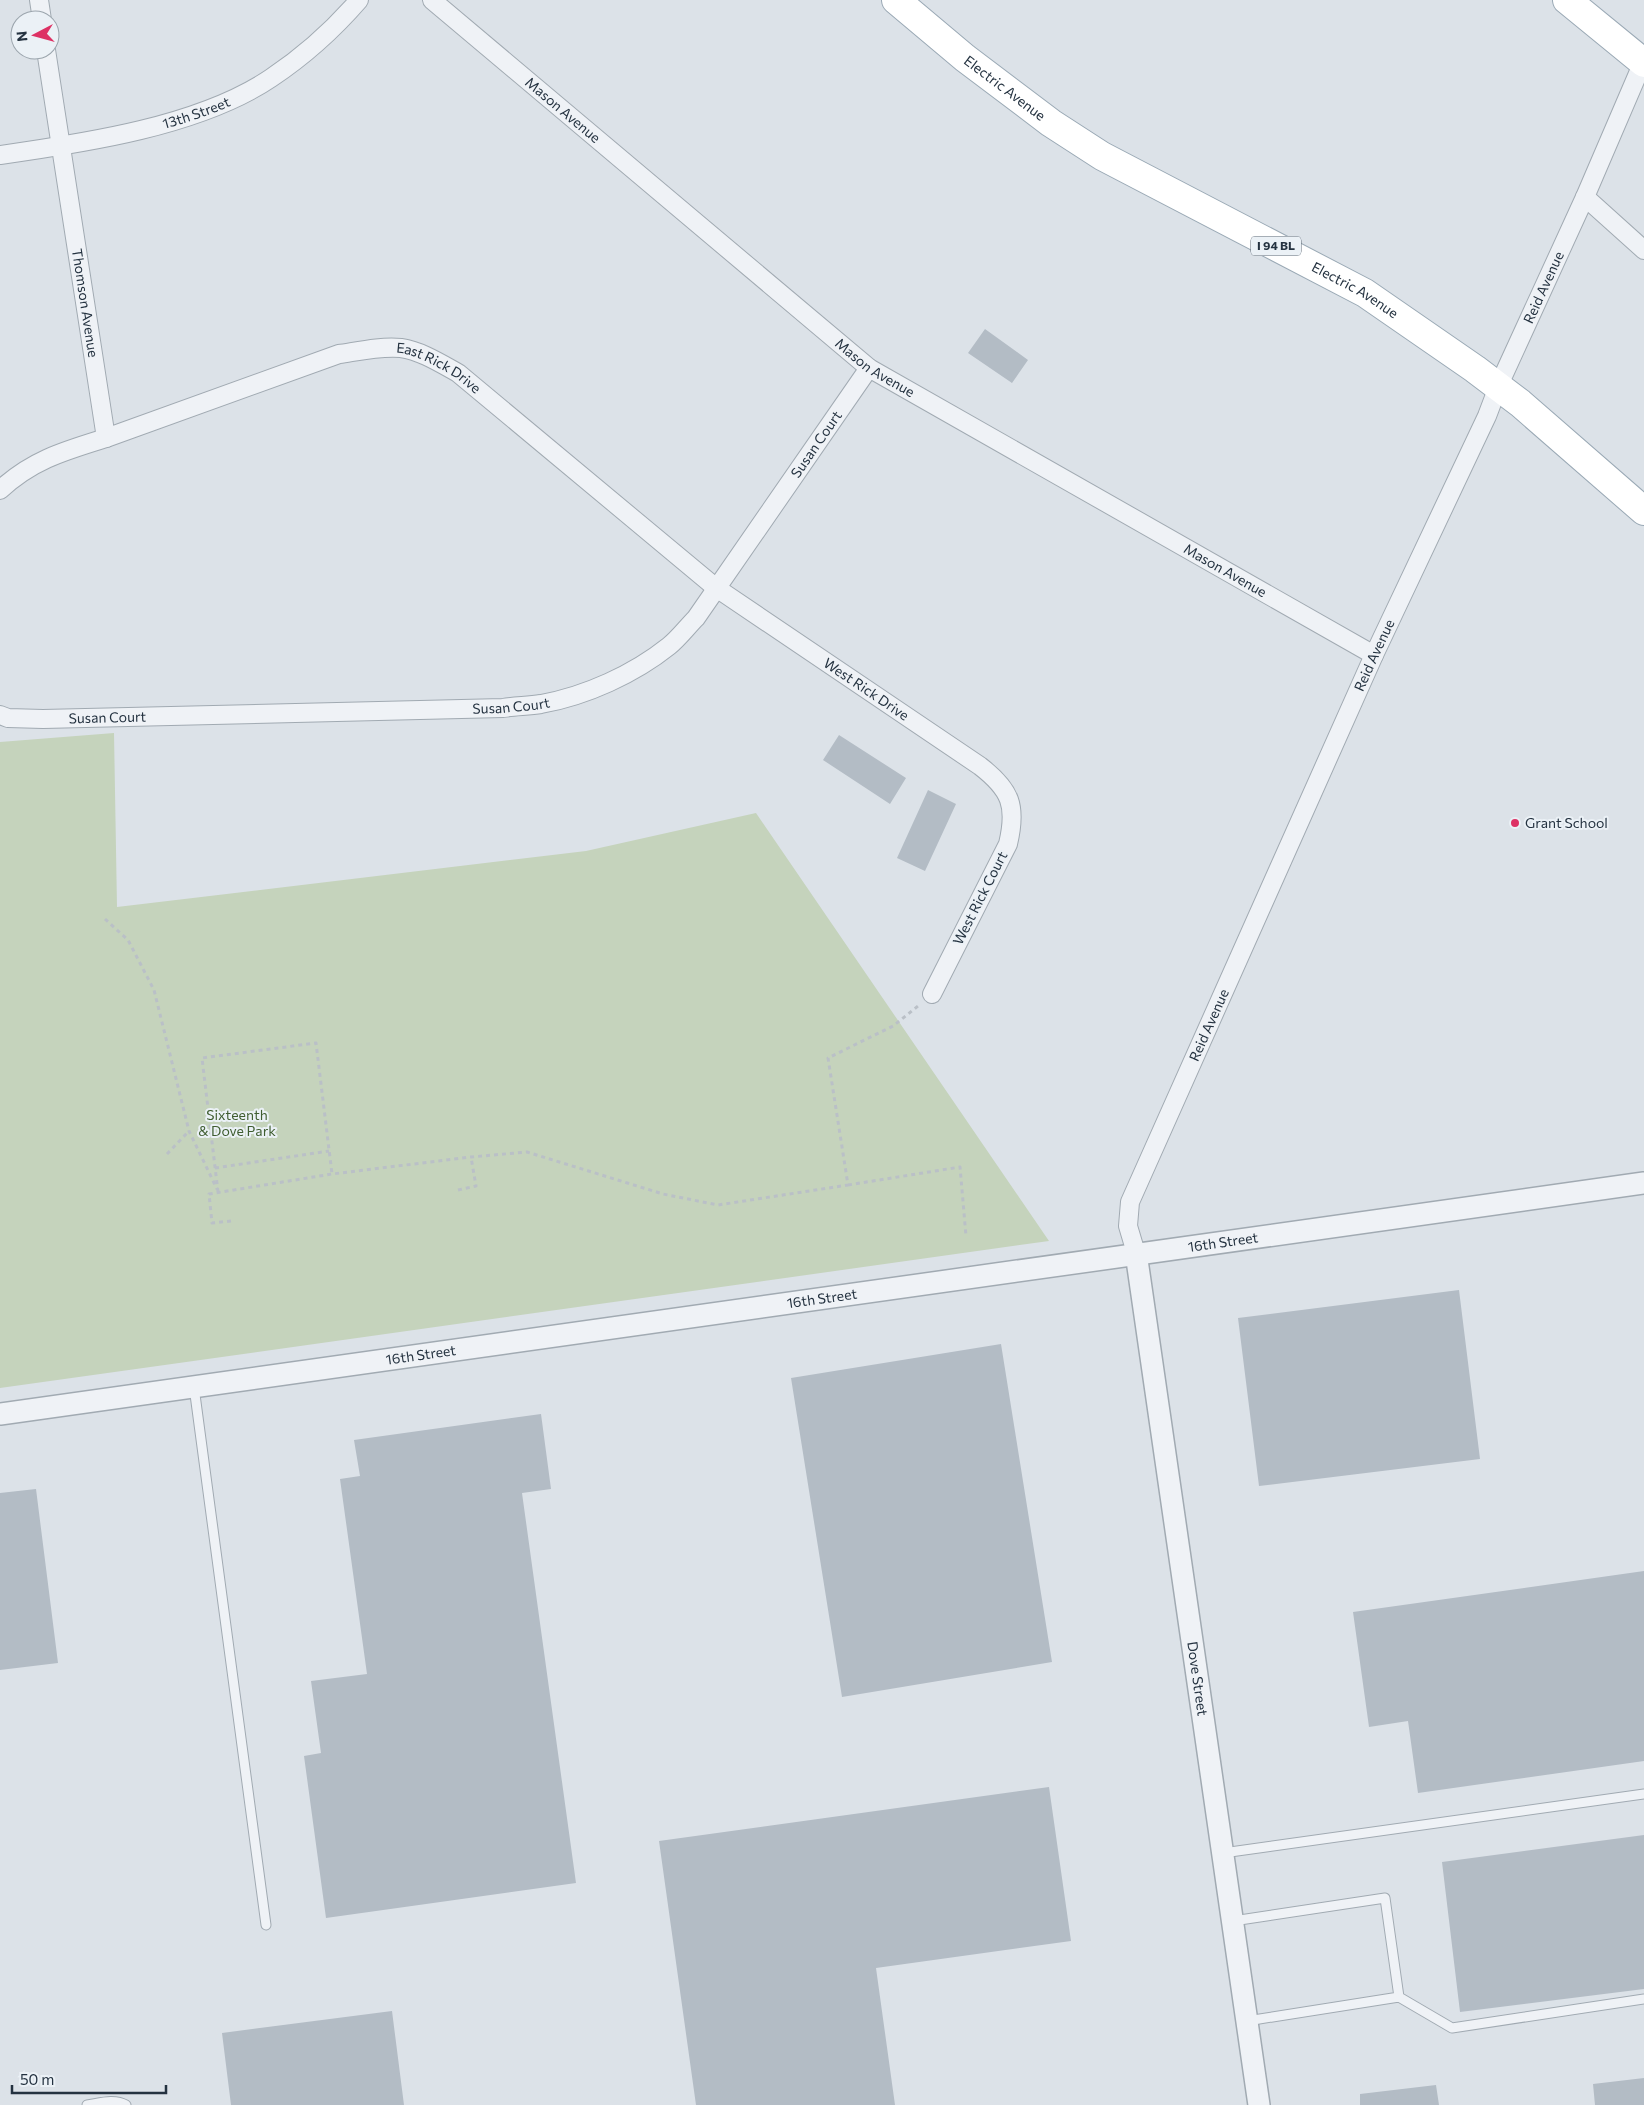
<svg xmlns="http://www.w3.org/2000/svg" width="1644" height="2105" font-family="Commissioner,sans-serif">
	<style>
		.green { fill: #c5d3bc }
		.building { fill: #b3bcc5 }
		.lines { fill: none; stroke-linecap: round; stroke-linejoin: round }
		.service-casing { stroke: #a1aab2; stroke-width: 11 }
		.minor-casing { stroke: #a1aab2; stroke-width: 20 }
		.tertiary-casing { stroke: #a1aab2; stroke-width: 24 }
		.primary-casing { stroke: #9aa9b5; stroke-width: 30 }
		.path { stroke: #bac0c7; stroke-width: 3; stroke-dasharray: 4 4; stroke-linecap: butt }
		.service { stroke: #eff2f6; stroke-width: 9 }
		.minor { stroke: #eff2f6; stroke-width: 18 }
		.tertiary { stroke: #eff2f6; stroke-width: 21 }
		.primary { stroke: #fff; stroke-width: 28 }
		.poi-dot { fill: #dd3164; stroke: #ebf1f6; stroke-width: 2 }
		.labels { text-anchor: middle; stroke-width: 4; stroke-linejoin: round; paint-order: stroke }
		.shield { fill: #ebf1f6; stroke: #606b77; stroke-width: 1 }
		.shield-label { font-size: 12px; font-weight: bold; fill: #243240 }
		.street-label { font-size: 14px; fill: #243240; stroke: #ebf1f6 }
		.poi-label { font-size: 14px; fill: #243240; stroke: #ebf1f6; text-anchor: start }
		.park-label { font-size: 14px; fill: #3f5d30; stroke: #ebf1f6 }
	</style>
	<rect width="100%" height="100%" fill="#dce2e8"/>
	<path class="green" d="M114,733l3,174 469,-56 170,-38 293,428 -1049,147v-646z"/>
	<path class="building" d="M985,329l43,31 -16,23 -44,-30z
		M839,735l67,43 -16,26 -67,-44z
		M928,790l28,14 -31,67 -28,-13z
		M1459,1290l21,169 -221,27 -21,-168z
		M1001,1344l51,318 -210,35 -51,-319z
		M541,1414l10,75 -29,4 54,390 -250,35 -22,-162 17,-3 -10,-72 56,-7 -27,-195 20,-3 -6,-36z
		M36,1489l22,174 -58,7v-177z
		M1644,1571v190l-226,32 -10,-72 -39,6 -16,-115z
		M1049,1787l22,154 -195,27 19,137h-199l-37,-264z
		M1644,1835v154l-184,23 -18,-150z
		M392,2011l12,94h-173l-9,-72z
		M1644,2078v27h-49l-2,-21z
		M1436,2085l3,20h-79v-11z"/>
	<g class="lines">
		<defs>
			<path id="service" d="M194,1387l72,538
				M1223,1853l421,-59
				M1233,1921l152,-23 14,99
				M1247,2021l152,-24 53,31 192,-29
				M87,2105c13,-2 27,-7 39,0"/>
			<g id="minor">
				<path d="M39,0l3,20"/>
				<path id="s1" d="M432,0l437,368 505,287"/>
				<path id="s2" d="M46,50l60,388"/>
				<path id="s3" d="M0,155c85,-12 200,-29 271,-77 33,-22 62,-48 88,-78"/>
				<path d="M1585,197l59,53"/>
				<path id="s4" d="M0,490c32,-30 64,-39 106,-52l233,-84c20,-3 42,-8 62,-6 20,3 39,15 57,25l257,214 265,179c31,24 37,40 28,78l-76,150"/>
				<path id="s5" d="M0,715l8,3 35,1 460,-11c12,-2 25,-2 38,-4 45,-8 93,-30 128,-58 10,-8 18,-19 27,-28l173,-250"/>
				<path id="s6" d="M1136,1253l-8,-27 2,-24 244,-547 113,-239 11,-29 87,-190 58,-135"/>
			</g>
			<g id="tertiary">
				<path id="s7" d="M1136,1253l123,852"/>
				<path id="s8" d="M0,1414l1644,-231"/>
			</g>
			<g id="primary">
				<path id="s9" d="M896,0l69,58 86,65 51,33 263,137 110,76 45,34 124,108"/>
				<path d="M1567,0l77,63"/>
			</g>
		</defs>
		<use href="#service" class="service-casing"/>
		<use href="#minor" class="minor-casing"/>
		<use href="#tertiary" class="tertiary-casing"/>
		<use href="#primary" class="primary-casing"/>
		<path class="path" d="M105,919l23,21 26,50 35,141 28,58
			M167,1154l22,-23
			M215,1168l114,-17
			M848,1185l112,-18 6,69
			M458,1190l18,-4 -5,-29
			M218,1192l-16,-134 114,-15 16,131
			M231,1221l-19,2 -3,-29 123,-20 139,-17 56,-5 136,42 55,11 130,-20 -20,-127 65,-32 25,-20"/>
		<use href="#service" class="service"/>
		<use href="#minor" class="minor"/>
		<use href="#tertiary" class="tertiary"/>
		<use href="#primary" class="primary"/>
	</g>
	<circle class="poi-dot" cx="1515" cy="823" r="5"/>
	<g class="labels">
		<rect class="shield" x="1251" y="236.5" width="50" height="19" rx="4"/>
		<g class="shield-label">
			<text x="1276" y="250">I 94 BL</text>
		</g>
		<g class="street-label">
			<text dy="5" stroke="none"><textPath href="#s9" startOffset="140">Electric Avenue</textPath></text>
			<text dy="5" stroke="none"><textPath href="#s1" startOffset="171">Mason Avenue</textPath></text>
			<text dy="5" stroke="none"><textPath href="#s3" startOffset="201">13th Street</textPath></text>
			<text dy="5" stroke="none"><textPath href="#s6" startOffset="1056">Reid Avenue</textPath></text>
			<text dy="5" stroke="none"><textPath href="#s9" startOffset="545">Electric Avenue</textPath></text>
			<text dy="5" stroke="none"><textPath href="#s2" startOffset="256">Thomson Avenue</textPath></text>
			<text dy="5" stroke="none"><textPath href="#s1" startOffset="576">Mason Avenue</textPath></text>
			<text dy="5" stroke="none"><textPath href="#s4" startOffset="472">East Rick Drive</textPath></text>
			<text dy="5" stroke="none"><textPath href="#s5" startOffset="934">Susan Court</textPath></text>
			<text dy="5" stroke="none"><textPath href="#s1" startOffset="981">Mason Avenue</textPath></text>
			<text dy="5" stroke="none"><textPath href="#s6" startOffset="651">Reid Avenue</textPath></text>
			<text dy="5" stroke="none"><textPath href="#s4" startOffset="1009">West Rick Drive</textPath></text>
			<text dy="5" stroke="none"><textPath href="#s5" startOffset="512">Susan Court</textPath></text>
			<text dy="5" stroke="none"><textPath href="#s5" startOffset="108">Susan Court</textPath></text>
			<text transform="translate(980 898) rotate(-63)" y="5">West Rick Court</text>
			<text dy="5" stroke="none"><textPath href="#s6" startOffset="246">Reid Avenue</textPath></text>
			<text dy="5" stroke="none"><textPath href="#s8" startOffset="1235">16th Street</textPath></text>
			<text dy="5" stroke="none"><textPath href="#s8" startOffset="830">16th Street</textPath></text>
			<text dy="5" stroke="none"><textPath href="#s8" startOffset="425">16th Street</textPath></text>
			<text dy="5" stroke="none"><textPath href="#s7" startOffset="430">Dove Street</textPath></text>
		</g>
		<g class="poi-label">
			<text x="1525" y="828">Grant School</text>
		</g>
		<g class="park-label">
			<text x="237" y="1120">Sixteenth<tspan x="237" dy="16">&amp; Dove Park</tspan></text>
		</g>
	</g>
	<g transform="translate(35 35) rotate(264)"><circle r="24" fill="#ebf1f6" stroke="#9ba5ad"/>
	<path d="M0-4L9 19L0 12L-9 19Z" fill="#dd3164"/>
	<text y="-8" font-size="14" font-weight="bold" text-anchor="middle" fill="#243240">N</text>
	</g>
	<path d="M12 2085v8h154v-8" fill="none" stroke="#243240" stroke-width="2.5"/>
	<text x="20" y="2085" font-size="15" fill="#243240" stroke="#ebf1f6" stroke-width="4" paint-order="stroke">50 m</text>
</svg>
